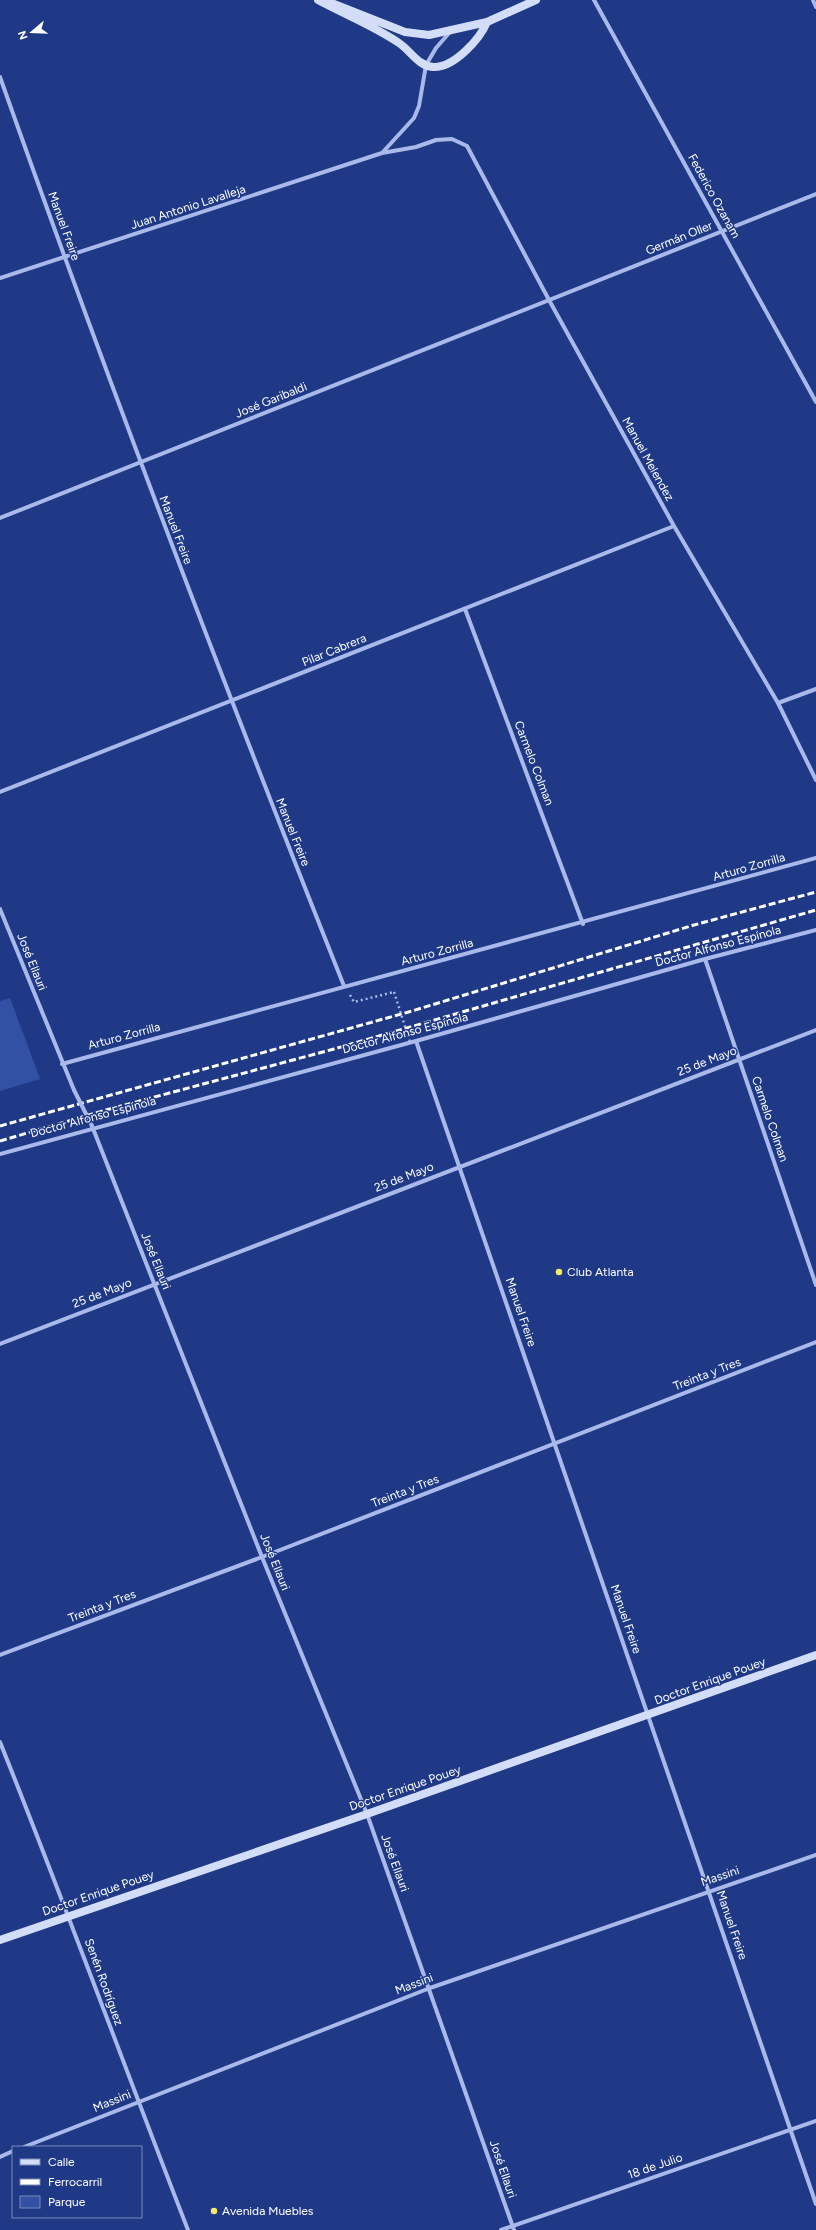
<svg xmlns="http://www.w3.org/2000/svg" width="816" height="2230" font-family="Figtree,sans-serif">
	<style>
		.green { fill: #3351a4 }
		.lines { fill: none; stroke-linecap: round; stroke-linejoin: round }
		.path { stroke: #a9baea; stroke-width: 2.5; stroke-dasharray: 2 3; stroke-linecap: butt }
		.street { stroke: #a9baea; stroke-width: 4 }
		.secondary { stroke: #d4ddf8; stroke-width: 8 }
		.rail { stroke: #fff; stroke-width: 3; stroke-dasharray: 7 3; stroke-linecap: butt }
		.path-bridge { stroke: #a9baea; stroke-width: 2.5; stroke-dasharray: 2 3; stroke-linecap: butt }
		.street-bridge { stroke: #a9baea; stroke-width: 4 }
		.poi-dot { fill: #f8e969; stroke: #1f3987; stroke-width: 1.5 }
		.labels { text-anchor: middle; stroke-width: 3; stroke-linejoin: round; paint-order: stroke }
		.street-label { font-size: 12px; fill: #fff; stroke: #1f3987 }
		.poi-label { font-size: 12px; fill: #fff; stroke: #1f3987; text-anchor: start }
	</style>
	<rect width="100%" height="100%" fill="#1f3987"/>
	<path class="green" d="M10,998l30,81 -40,12v-90z"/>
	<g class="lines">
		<path class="path" d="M350,995l4,7 40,-10"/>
		<path class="street" d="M594,0l222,402
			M813,0l3,7
			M0,77c108,305 224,608 344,909
			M382,153l32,-35 5,-12 7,-41 10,-17 14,-16
			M0,278l382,-125 34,-6 20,-7 16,-1 15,7 82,154 125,226 104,177 38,77
			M0,518l816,-324
			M465,609l118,315
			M778,703l38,-14
			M0,792l674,-266
			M0,909l74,181
			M705,959l111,326
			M416,1041l400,1163
			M62,1064c251,-69 503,-135 754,-206
			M92,1126l170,431 105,257 147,416
			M0,1154l416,-113 289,-82 111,-29
			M0,1344l816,-314
			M0,1655l262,-98 554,-215
			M0,1742c65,162 125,326 188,488
			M24,2147l406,-159 386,-133
			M0,2157l13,-6
			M501,2230l315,-109"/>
		<path class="secondary" d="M318,0c26,14 56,26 81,43 11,7 19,23 34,24 21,1 47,-28 54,-45
			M324,0l81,32 24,3 58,-13 49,-22
			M0,1940l367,-126 449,-159"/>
		<path class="rail" d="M0,1126l412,-115 282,-86 122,-33
			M0,1141l106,-31 228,-61 482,-139"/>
		<path class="path-bridge" d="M394,992l16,50"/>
		<path class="street-bridge" d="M74,1090l18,36"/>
	</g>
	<g class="poi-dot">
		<circle cx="559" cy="1272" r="4"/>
		<circle cx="214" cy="2211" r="4"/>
	</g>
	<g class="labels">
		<g class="street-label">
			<text transform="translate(714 196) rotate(61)" y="4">Federico Ozanam</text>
			<text transform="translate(188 207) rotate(-18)" y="4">Juan Antonio Lavalleja</text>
			<text transform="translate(64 226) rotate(70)" y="4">Manuel Freire</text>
			<text transform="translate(679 238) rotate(-22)" y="4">Germán Oller</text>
			<text transform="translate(271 400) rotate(-22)" y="4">José Garibaldi</text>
			<text transform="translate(648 459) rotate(61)" y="4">Manuel Melendez</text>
			<text transform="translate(176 530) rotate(69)" y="4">Manuel Freire</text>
			<text transform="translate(334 650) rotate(-22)" y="4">Pilar Cabrera</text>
			<text transform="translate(534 763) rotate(69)" y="4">Carmelo Colman</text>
			<text transform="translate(293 832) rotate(68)" y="4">Manuel Freire</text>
			<text transform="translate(749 867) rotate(-16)" y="4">Arturo Zorrilla</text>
			<text transform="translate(718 946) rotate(-15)" y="4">Doctor Alfonso Espínola</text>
			<text transform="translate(437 952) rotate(-15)" y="4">Arturo Zorrilla</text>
			<text transform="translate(32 962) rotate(68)" y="4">José Ellauri</text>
			<text transform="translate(405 1033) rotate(-15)" y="4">Doctor Alfonso Espínola</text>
			<text transform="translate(124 1036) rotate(-15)" y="4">Arturo Zorrilla</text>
			<text transform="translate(707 1061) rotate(-21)" y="4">25 de Mayo</text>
			<text transform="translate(93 1117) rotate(-15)" y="4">Doctor Alfonso Espínola</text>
			<text transform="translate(770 1119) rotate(71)" y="4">Carmelo Colman</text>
			<text transform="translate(404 1177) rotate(-21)" y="4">25 de Mayo</text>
			<text transform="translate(156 1261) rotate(68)" y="4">José Ellauri</text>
			<text transform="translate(102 1293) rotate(-21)" y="4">25 de Mayo</text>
			<text transform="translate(521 1312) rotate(71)" y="4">Manuel Freire</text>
			<text transform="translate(707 1374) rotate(-21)" y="4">Treinta y Tres</text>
			<text transform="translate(405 1491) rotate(-21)" y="4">Treinta y Tres</text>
			<text transform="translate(275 1562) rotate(68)" y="4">José Ellauri</text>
			<text transform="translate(102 1606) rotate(-21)" y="4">Treinta y Tres</text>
			<text transform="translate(626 1619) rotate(71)" y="4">Manuel Freire</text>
			<text transform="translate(710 1681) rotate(-20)" y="4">Doctor Enrique Pouey</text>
			<text transform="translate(405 1788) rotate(-19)" y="4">Doctor Enrique Pouey</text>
			<text transform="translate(395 1863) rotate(70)" y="4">José Ellauri</text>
			<text transform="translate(720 1876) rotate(-19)" y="4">Massini</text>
			<text transform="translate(98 1893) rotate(-19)" y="4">Doctor Enrique Pouey</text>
			<text transform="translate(732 1925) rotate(71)" y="4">Manuel Freire</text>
			<text transform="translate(104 1982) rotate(70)" y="4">Senén Rodríguez</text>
			<text transform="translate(414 1984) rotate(-21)" y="4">Massini</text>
			<text transform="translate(112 2101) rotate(-22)" y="4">Massini</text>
			<text transform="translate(655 2166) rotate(-19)" y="4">18 de Julio</text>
			<text transform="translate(503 2169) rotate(71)" y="4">José Ellauri</text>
		</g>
		<g class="poi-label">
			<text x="567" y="1276">Club Atlanta</text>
			<text x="222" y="2215">Avenida Muebles</text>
		</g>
	</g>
	<rect x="12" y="2146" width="130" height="72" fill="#1f3987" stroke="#7988b7"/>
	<rect x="20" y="2159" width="20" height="6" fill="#d4ddf8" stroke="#7988b7"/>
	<text x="48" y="2166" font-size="12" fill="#ffffff">Calle</text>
	<rect x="20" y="2179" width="20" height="6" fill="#ffffff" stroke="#7988b7"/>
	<text x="48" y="2186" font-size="12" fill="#ffffff">Ferrocarril</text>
	<rect x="20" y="2196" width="20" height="12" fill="#3351a4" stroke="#7988b7"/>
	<text x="48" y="2206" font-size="12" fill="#ffffff">Parque</text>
	<g transform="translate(32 32) rotate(251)" stroke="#1f3987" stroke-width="3" paint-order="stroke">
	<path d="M0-3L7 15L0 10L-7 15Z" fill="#ffffff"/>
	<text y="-6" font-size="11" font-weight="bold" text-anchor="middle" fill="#ffffff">N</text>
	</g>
</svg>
